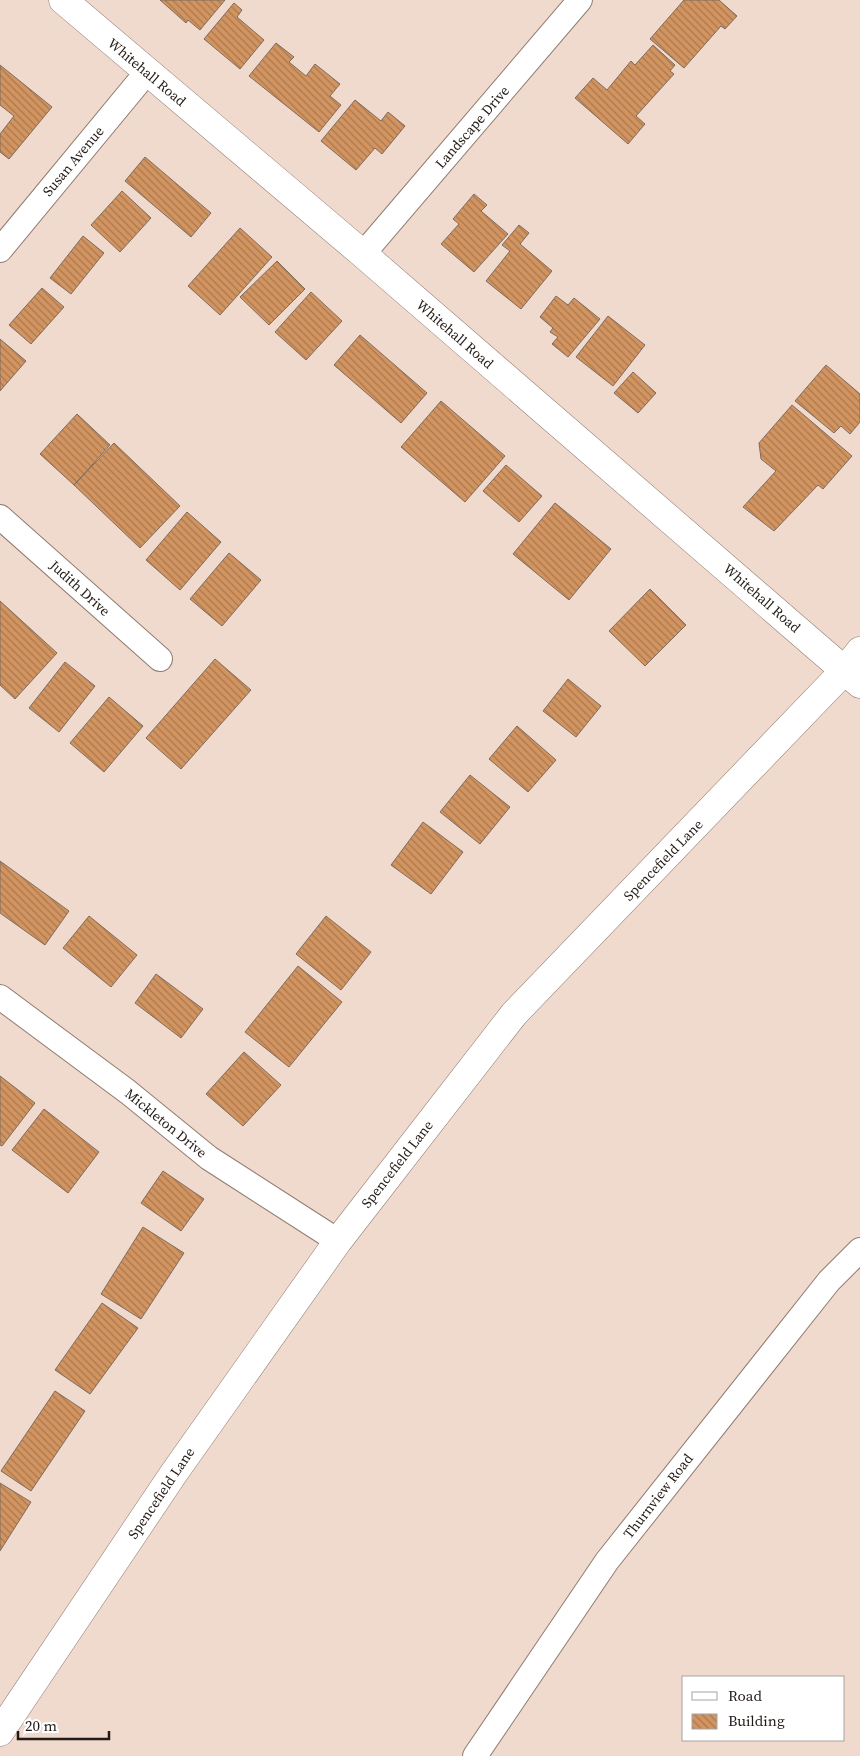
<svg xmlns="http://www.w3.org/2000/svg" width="860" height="1756" font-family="'Source Serif 4',serif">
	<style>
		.building { fill: url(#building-back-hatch); stroke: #7e6c5f }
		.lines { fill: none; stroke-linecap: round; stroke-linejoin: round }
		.minor-casing { stroke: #907c70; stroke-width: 26 }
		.tertiary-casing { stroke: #907c70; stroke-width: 29 }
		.secondary-casing { stroke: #907c70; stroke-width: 29 }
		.minor { stroke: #fff; stroke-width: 24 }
		.tertiary { stroke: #fff; stroke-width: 28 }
		.secondary { stroke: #fff; stroke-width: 28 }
		.labels { text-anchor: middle; stroke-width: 5; stroke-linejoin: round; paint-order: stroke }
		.street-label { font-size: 14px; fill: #231b17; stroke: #fff }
	</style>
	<defs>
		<pattern id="building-back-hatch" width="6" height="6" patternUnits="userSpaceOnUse" patternTransform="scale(1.25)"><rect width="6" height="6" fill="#d29460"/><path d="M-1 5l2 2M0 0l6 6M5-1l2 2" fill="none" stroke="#aa784e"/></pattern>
	</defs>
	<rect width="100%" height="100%" fill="#f0dacd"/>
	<path class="building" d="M160,0h65l-25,30 -12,-10 -2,3z
		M684,0h35l18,16 -12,13 -4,-3 -37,42 -34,-29z
		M234,3l8,7 -5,7 27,23 -24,29 -36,-30z
		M276,43l18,14 -5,5 17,14 9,-12 25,20 -10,12 11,9 -22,27 -70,-56z
		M653,45l22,20 -5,6 4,3 -38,42 9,8 -17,20 -53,-46 18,-20 14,12 24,-29 4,4z
		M0,65l52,42 -43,52 -9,-7v-18l14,-18 -14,-11z
		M355,100l26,21 7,-9 17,14 -23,28 -7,-6 -19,22 -35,-29z
		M145,157l66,56 -20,24 -66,-56z
		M122,191l29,27 -31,34 -29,-27z
		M474,194l13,11 -6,6 27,23 -34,38 -33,-28 18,-20 -6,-5z
		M519,225l10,8 -9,11 32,27 -31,38 -35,-28 24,-30 -8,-6z
		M240,228l32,29 -52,58 -32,-29z
		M83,236l21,17 -33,41 -21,-16z
		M277,261l28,28 -36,36 -29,-28z
		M42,288l22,19 -33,37 -22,-19z
		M311,292l31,29 -36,39 -31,-28z
		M556,296l12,9 6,-7 26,21 -32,38 -16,-13 6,-7 -8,-5 3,-4 -13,-11z
		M608,316l37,29 -32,41 -37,-29z
		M360,335l67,58 -26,30 -67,-58z
		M0,339l26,22 -26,30z
		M826,365l34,29v28l-10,12 -9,-8 -7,7 -39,-32z
		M633,372l23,21 -18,20 -24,-20z
		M441,401l64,55 -40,46 -64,-55z
		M792,405l60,51 -29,33 -5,-4 -44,46 -31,-24 33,-36 -15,-12 -2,-16z
		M77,414l33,31 -36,40 -34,-31z
		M114,443l66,63 -40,42 -66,-63z
		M506,465l36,31 -23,26 -36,-31z
		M555,503l56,46 -42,51 -56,-46z
		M187,512l34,30 -41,48 -34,-30z
		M229,553l32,27 -39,46 -32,-27z
		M650,589l36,36 -41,41 -36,-35z
		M0,601l57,52 -42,46 -15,-14z
		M215,659l36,31 -70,79 -35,-31z
		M65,662l30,24 -36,46 -30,-24z
		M568,679l33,27 -25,31 -33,-26z
		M109,697l34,29 -39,46 -34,-29z
		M517,726l39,34 -28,32 -39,-33z
		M470,775l40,32 -30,37 -40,-32z
		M423,822l40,30 -32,42 -40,-29z
		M0,861l69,50 -24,34 -45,-32z
		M89,916l48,39 -26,32 -48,-39z
		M326,916l45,36 -30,38 -45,-36z
		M298,966l44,36 -53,65 -44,-35z
		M156,974l47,35 -22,29 -46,-35z
		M244,1052l37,33 -38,41 -37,-32z
		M0,1076l35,27 -33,43 -2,-1z
		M44,1109l55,43 -31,41 -56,-43z
		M163,1171l41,28 -23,32 -40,-28z
		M143,1227l41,26 -43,66 -40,-25z
		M102,1303l36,25 -48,66 -35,-24z
		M55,1391l30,20 -54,80 -30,-20z
		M0,1483l31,19 -31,49z"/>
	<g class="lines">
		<defs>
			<path id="minor" d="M0,250l147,-178
				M363,254l217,-254
				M0,517l160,142
				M0,997l128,95 81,66 129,83
				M475,1756l132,-195 222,-280 31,-31"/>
			<path id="tertiary" d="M63,0l300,254 497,430"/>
			<path id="secondary" d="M0,1732l174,-259 164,-232 176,-227 331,-344 15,-19"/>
		</defs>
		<use href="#minor" class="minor-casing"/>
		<use href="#tertiary" class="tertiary-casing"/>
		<use href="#secondary" class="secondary-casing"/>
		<use href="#minor" class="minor"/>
		<use href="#tertiary" class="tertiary"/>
		<use href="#secondary" class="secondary"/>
	</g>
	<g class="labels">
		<g class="street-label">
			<text transform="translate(147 72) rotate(40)" y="5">Whitehall Road</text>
			<text transform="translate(472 127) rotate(-49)" y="5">Landscape Drive</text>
			<text transform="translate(73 161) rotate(-50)" y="5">Susan Avenue</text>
			<text transform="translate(455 334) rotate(41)" y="5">Whitehall Road</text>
			<text transform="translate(80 588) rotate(42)" y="5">Judith Drive</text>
			<text transform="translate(762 598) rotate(41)" y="5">Whitehall Road</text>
			<text transform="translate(663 860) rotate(-46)" y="5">Spencefield Lane</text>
			<text transform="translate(166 1123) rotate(39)" y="5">Mickleton Drive</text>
			<text transform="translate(397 1164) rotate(-52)" y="5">Spencefield Lane</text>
			<text transform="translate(161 1493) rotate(-56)" y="5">Spencefield Lane</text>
			<text transform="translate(658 1496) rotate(-52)" y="5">Thurnview Road</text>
		</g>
	</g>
	<rect x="682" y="1676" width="162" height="65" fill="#ffffff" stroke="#a7a4a2"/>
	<rect x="692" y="1692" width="25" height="8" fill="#ffffff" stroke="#a7a4a2"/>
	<text x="728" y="1701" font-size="15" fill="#231b17">Road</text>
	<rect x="692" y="1714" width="25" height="15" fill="url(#building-back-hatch)" stroke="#a7a4a2"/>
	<text x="728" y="1726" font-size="15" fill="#231b17">Building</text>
	<path d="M18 1731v8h91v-8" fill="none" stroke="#231b17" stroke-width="2.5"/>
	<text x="25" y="1731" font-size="15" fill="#231b17" stroke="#ffffff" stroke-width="4" paint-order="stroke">20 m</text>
</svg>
